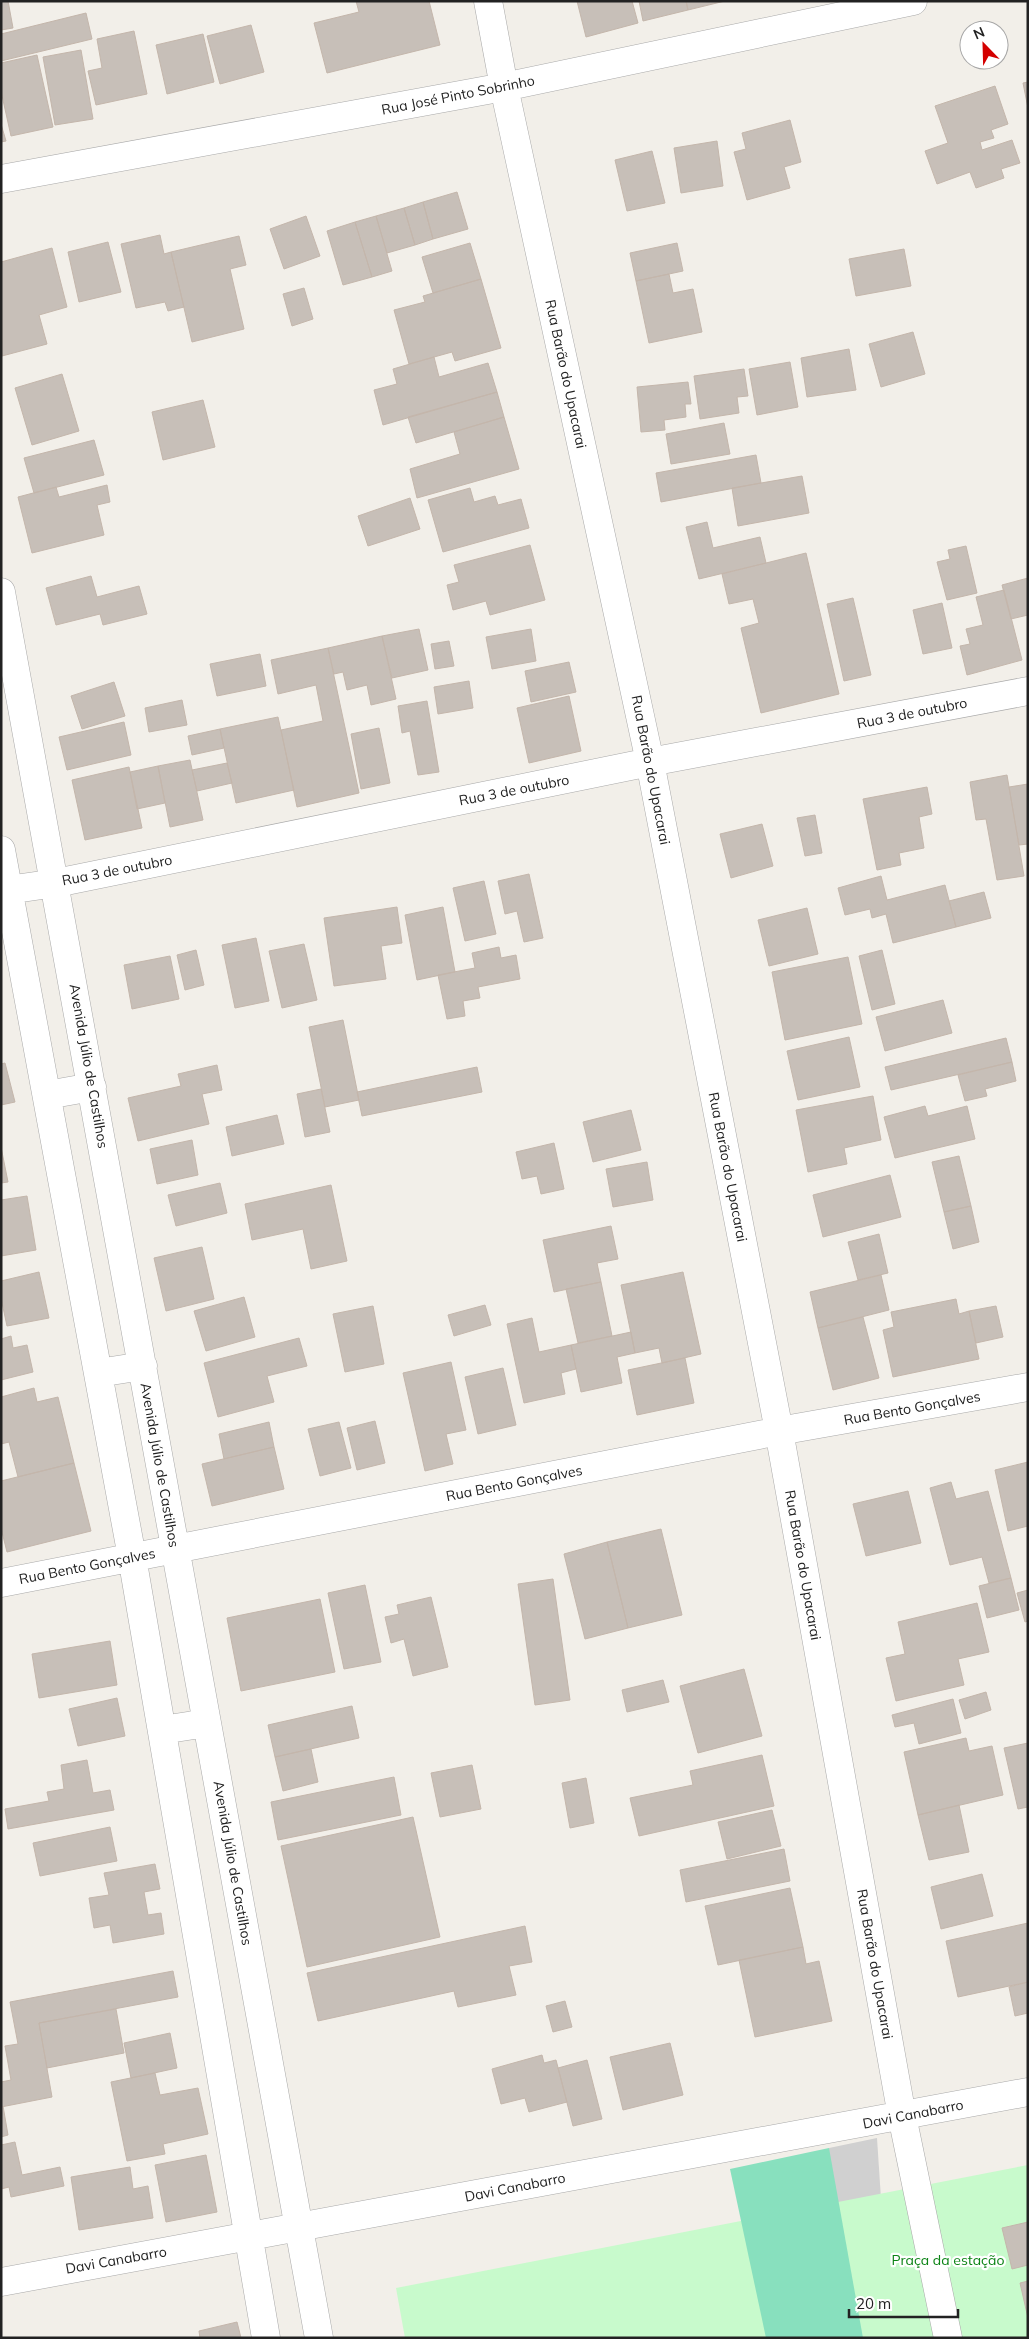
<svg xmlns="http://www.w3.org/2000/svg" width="1029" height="2339" font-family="Mulish,sans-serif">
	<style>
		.religious { fill: #d0d0d0 }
		.park { fill: #c8facc }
		.pitch { fill: #88e0be }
		.building { fill: #c7bfb8; stroke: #c4b6ab }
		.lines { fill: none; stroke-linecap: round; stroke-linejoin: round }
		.minor-casing { stroke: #a9a9a9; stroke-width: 29 }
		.minor { stroke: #fff; stroke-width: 28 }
		.labels { text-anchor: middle; stroke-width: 4.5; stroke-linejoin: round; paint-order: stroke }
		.street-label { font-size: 14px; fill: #222; stroke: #fff }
		.park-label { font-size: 14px; fill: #0c8416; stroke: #fff }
	</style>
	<rect width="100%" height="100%" fill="#f2efe9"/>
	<path class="religious" d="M877,2138l5,76 -58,13 5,-79z"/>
	<path class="park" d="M1028,2165v173h-623l-9,-50z"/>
	<path class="pitch" d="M829,2148l34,190h-97l-36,-169z"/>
	<path class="building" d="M8,1l5,27 -12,2v-28z
		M356,1h73l11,44 -113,28 -13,-50 45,-11z
		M577,1h55l6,22 -52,14z
		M639,1h47l2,9 -45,11z
		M686,1h39l-37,9z
		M86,13l6,26 -91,22v-27z
		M251,25l13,47 -44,12 -13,-48z
		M134,31l13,63 -51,11 -8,-34 14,-3 -5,-29z
		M203,34l11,48 -47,12 -11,-49z
		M81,50l12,69 -38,6 -12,-68z
		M37,55l16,72 -42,9 -10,-45v-28z
		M1028,82v26l-5,-25z
		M995,86l13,38 -17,6 3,8 -14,4 2,8 30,-10 8,23 -19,6 3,9 -28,10 -6,-16 -33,12 -12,-33 23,-8 -13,-37z
		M790,120l11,42 -17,5 6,21 -43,12 -13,-48 12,-3 -4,-16z
		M1,124l5,17 -5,1z
		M717,141l6,45 -42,7 -7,-45z
		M652,151l13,52 -38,8 -12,-51z
		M457,192l11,37 -35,10 -10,-37z
		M423,202l10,37 -18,6 -11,-37z
		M404,208l11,37 -28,8 -11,-37z
		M306,216l14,40 -36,13 -14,-40z
		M376,216l16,55 -20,6 -17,-55z
		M355,222l17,55 -29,8 -16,-54z
		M160,235l4,19 7,-2 13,55 -16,4 -3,-9 -29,6 -15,-64z
		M239,236l7,29 -16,4 14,60 -52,13 -21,-90z
		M108,242l13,50 -42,10 -11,-50z
		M470,243l11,36 -48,14 -11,-36z
		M677,243l6,28 -47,10 -6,-28z
		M52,248l15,59 -28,8 8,29 -45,12 -1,-94z
		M904,249l7,37 -55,10 -7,-37z
		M669,274l4,19 20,-4 9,43 -53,11 -13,-62z
		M481,279l20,69 -46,13 -3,-9 -43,12 -15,-54 31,-8 -2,-6z
		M304,288l9,31 -21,7 -9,-32z
		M913,332l12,42 -44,13 -12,-43z
		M849,349l7,41 -49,7 -6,-39z
		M434,357l5,20 49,-14 9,29 -114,33 -9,-35 23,-6 -4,-15z
		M790,362l8,45 -41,8 -8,-46z
		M744,369l4,27 -11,1 2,16 -39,6 -6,-43z
		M62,374l17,57 -47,14 -17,-57z
		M688,382l3,22h-6l1,13 -22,3 1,10 -24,2 -4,-45z
		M497,392l7,25 -88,26 -8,-26z
		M203,400l12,47 -52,13 -11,-48z
		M504,417l15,52 -102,29 -7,-29 50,-15 -6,-22z
		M724,423l6,31 -59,10 -5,-30z
		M94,440l10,35 -70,18 -10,-35z
		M756,455l5,28 -100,19 -5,-29z
		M802,476l7,37 -71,13 -6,-38z
		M107,485l3,17 -13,3 7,30 -72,18 -14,-56 38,-10 3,10z
		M470,488l4,14 21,-6 3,9 23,-6 8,29 -86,24 -15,-52z
		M410,498l10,31 -52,17 -10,-30z
		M707,522l6,26 47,-11 6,26 -67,16 -13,-52z
		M530,545l15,55 -55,15 -4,-14 -33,9 -6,-25 12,-3 -5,-17z
		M966,546l11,47 -30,7 -10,-38 13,-3 -2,-9z
		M806,553l33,141 -78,19 -20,-85 18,-5 -6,-24 -24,5 -7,-30z
		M91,576l6,21 42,-11 8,28 -44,11 -3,-11 -44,11 -10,-37z
		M1028,578v37l-17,4 -9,-34z
		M1004,590l18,70 -55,15 -7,-29 10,-2 -4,-15 17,-4 -7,-28z
		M853,598l18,77 -27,6 -17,-77z
		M942,603l10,45 -29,6 -10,-44z
		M419,629l9,41 -36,8 -10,-42z
		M531,629l5,32 -44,8 -6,-32z
		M382,636l14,63 -25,6 -4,-20 -20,5 -4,-18 -9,2 -6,-26z
		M449,641l5,25 -19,3 -4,-25z
		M328,648l31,145 -62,14 -16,-77 42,-9 -7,-36 -38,9 -7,-34z
		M260,654l6,32 -49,10 -7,-32z
		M569,662l7,30 -45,10 -6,-31z
		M469,681l4,27 -35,6 -4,-27z
		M114,682l11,34 -43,13 -11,-33z
		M569,696l12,55 -52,12 -12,-55z
		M182,700l5,25 -38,7 -4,-24z
		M427,701l12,71 -21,3 -8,-44 -8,2 -4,-27z
		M278,717l16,73 -58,13 -16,-74z
		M124,722l7,33 -64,15 -8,-33z
		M379,728l11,55 -29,6 -10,-55z
		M220,729l4,19 -32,7 -4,-19z
		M190,760l13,60 -33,7 -12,-61z
		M227,763l5,20 -35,8 -5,-21z
		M158,766l7,37 -28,6 -7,-37z
		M129,767l13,61 -57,12 -13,-60z
		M1007,775l17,101 -27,4 -11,-61 -10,1 -6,-38z
		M1028,784v60l-9,1 -10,-58z
		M927,787l5,27 -13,3 5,31 -25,5 2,12 -24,5 -14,-71z
		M815,815l7,38 -17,3 -8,-38z
		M762,824l11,42 -42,12 -11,-44z
		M529,874l14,64 -19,4 -7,-31 -12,3 -7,-33z
		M881,876l6,24 58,-15 11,42 -63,16 -7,-29 -14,4 -2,-9 -25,6 -7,-27z
		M484,881l12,53 -31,7 -12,-53z
		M984,892l7,26 -35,9 -7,-26z
		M397,907l5,36 -21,3 5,33 -52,7 -10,-68z
		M443,907l12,65 -38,8 -12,-65z
		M807,908l11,46 -49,12 -11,-46z
		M256,938l13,63 -34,7 -13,-63z
		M304,944l13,56 -35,8 -13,-57z
		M499,947l2,11 15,-3 4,24 -42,8 2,11 -17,3 2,15 -18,3 -9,-44 37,-7 -3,-15z
		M196,950l8,35 -19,5 -8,-35z
		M882,950l13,54 -23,6 -13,-54z
		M170,956l9,43 -47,10 -8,-44z
		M848,957l14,67 -77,16 -13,-68z
		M943,1000l9,33 -67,18 -9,-34z
		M343,1020l16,80 -34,7 -16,-80z
		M849,1037l11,50 -62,13 -11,-49z
		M1006,1038l6,24 -121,28 -6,-23z
		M1012,1062l4,19 -31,8 2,7 -22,5 -7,-26z
		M5,1063l10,39 -14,3v-41z
		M217,1065l5,25 -20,4 7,30 -71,17 -10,-43 53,-12 -3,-12z
		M477,1067l5,25 -120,24 -5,-24z
		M321,1089l9,43 -25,5 -8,-43z
		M873,1096l8,44 -37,8 3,16 -39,8 -12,-62z
		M925,1106l3,10 39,-10 8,33 -80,19 -11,-41z
		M631,1110l10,40 -48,12 -10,-40z
		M277,1115l7,29 -52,12 -6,-29z
		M192,1140l6,35 -41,9 -7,-35z
		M554,1143l10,46 -23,5 -4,-18 -15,3 -6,-27z
		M1,1147l7,35 -7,1z
		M959,1156l12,50 -27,6 -12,-50z
		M647,1162l6,38 -40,7 -7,-38z
		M890,1175l11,42 -78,20 -10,-42z
		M220,1183l7,30 -51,13 -8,-31z
		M331,1185l16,76 -36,8 -8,-40 -51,11 -7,-36z
		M27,1196l9,54 -35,6v-56z
		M971,1206l8,36 -26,7 -9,-37z
		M611,1226l7,33 -21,4 4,19 -47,10 -11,-52z
		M879,1234l9,39 -30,7 -10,-38z
		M202,1247l12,52 -48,12 -12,-53z
		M39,1272l10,46 -42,8 -6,-28v-17z
		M683,1272l18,82 -39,9 -3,-15 -24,5 -14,-68z
		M881,1275l8,35 -71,18 -8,-36z
		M601,1282l11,54 -34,7 -12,-54z
		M244,1297l11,40 -49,14 -12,-40z
		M956,1299l3,15 10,-3 10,48 -86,18 -10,-47 11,-3 -3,-15z
		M485,1305l6,20 -37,11 -6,-21z
		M373,1306l11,58 -39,8 -12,-58z
		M996,1306l7,31 -27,6 -7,-32z
		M863,1317l16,61 -46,12 -15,-62z
		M532,1318l7,34 32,-7 5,24 -15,4 4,21 -41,9 -17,-79z
		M631,1332l4,21 -18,4 5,26 -41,9 -10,-47z
		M11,1336l2,12 14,-3 6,27 -32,8v-41z
		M299,1338l8,28 -40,10 7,26 -56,15 -14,-54z
		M685,1358l9,45 -57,12 -9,-45z
		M451,1362l15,68 -20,4 7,30 -28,7 -22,-98z
		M503,1368l13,57 -38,9 -13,-57z
		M34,1388l3,14 21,-5 16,66 -56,14 -9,-35 -8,2v-47z
		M375,1421l10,42 -28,7 -10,-42z
		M269,1422l5,25 -50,12 -5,-25z
		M339,1422l12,46 -31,8 -12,-47z
		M274,1447l10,42 -72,17 -10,-42z
		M1028,1462v64l-20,5 -13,-61z
		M74,1463l17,68 -84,21 -6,-24v-47z
		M951,1482l5,17 32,-8 23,87 -22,5 -7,-26 -32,8 -20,-77z
		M908,1491l13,52 -55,13 -13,-52z
		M661,1529l21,86 -54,13 -21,-86z
		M607,1542l21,86 -43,11 -21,-85z
		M1011,1578l8,32 -32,8 -8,-32z
		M553,1579l17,121 -35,5 -17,-121z
		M365,1585l16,77 -37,7 -16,-76z
		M1028,1590v31l-3,1 -8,-29z
		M431,1597l17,70 -35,9 -9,-37 -13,4 -6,-26 14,-3 -2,-9z
		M320,1599l15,73 -94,19 -14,-73z
		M977,1603l12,49 -31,7 6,26 -68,16 -10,-43 19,-4 -7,-32z
		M110,1641l7,44 -78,13 -7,-44z
		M744,1669l18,67 -64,17 -18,-67z
		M663,1680l6,22 -42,10 -5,-22z
		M986,1692l5,18 -26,9 -6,-19z
		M117,1698l8,38 -47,10 -9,-37z
		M953,1699l8,34 -42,11 -5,-21 -19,4 -3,-12z
		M352,1706l7,32 -84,19 -7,-32z
		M966,1738l3,13 23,-5 11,49 -85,20 -14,-63z
		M1028,1743v64l-10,2 -14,-61z
		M311,1749l7,33 -35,9 -8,-34z
		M762,1755l12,51 -135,30 -9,-38 63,-13 -3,-14z
		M87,1760l6,33 17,-3 4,20 -106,19 -3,-20 44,-8 -2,-9 17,-3 -3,-24z
		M472,1765l9,44 -41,8 -9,-44z
		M394,1777l7,38 -123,25 -7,-38z
		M586,1778l8,45 -24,5 -8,-45z
		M959,1805l10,47 -40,8 -11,-45z
		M772,1810l9,36 -54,13 -9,-37z
		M413,1817l27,120 -133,30 -26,-121z
		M110,1827l7,34 -77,15 -7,-33z
		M784,1849l6,32 -104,21 -6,-32z
		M155,1864l5,25 -16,3 4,23 13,-2 3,21 -51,9 -3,-18 -16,3 -5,-30 20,-3 -5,-22z
		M982,1874l11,42 -52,13 -10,-42z
		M790,1888l13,59 -85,18 -13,-59z
		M1028,1923v59l-70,15 -12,-56z
		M525,1926l7,36 -23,4 7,29 -58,12 -4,-16 -136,30 -11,-48z
		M803,1947l3,17 13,-3 13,60 -77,16 -16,-77z
		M173,1971l5,26 -139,26 13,74 -51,10v-25l10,-2 -6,-34 13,-2 -8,-42z
		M1028,1982v31l-13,3 -6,-29z
		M565,2001l7,26 -19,5 -7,-26z
		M116,2009l8,44 -77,15 -8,-45z
		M170,2033l7,35 -46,10 -7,-35z
		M670,2043l13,52 -60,15 -13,-53z
		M542,2055l2,8 12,-3 11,42 -38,10 -4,-14 -24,6 -9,-35z
		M587,2060l15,59 -29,7 -15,-58z
		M155,2073l5,22 38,-7 10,46 -45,10 2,10 -38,7 -16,-79z
		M3,2106l5,29 -7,2v-30z
		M15,2142l7,33 38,-8 4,19 -53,11 -2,-10 -8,2v-44z
		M206,2155l11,57 -51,10 -11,-57z
		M130,2167l3,22 15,-3 5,32 -74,12 -8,-53z
		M1028,2222v43l-16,4 -10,-41z
		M1028,2281v37l-8,-35z
		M237,2322l4,16h-41l-1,-7z"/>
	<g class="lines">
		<defs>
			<path id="minor" d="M488,1l16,86 146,675 129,669 123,685 46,222
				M1,179l503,-92 409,-86
				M1,592l318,1746
				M1,850l131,707 134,781
				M1,891l55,-8 594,-121 378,-71
				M47,1095l45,-8
				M98,1373l45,-7
				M1,1583l778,-152 249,-44
				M162,1730l45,-7
				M1,2282l1027,-190"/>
		</defs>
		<use href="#minor" class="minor-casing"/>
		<use href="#minor" class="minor"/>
	</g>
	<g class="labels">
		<g class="street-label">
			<text transform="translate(458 95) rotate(-11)" y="5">Rua José Pinto Sobrinho</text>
			<text transform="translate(566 374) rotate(78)" y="5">Rua Barão do Upacarai</text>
			<text transform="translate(912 713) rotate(-11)" y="5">Rua 3 de outubro</text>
			<text transform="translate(651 770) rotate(79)" y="5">Rua Barão do Upacarai</text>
			<text transform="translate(514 790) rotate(-11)" y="5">Rua 3 de outubro</text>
			<text transform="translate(117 870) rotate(-11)" y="5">Rua 3 de outubro</text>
			<text transform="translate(89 1066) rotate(80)" y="5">Avenida Júlio de Castilhos</text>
			<text transform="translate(728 1167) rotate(79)" y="5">Rua Barão do Upacarai</text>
			<text transform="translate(912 1408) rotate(-10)" y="5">Rua Bento Gonçalves</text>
			<text transform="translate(160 1465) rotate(80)" y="5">Avenida Júlio de Castilhos</text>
			<text transform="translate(514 1483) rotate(-11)" y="5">Rua Bento Gonçalves</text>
			<text transform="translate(803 1565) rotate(80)" y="5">Rua Barão do Upacarai</text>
			<text transform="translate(87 1566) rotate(-11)" y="5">Rua Bento Gonçalves</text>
			<text transform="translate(233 1863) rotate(80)" y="5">Avenida Júlio de Castilhos</text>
			<text transform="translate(875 1964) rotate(80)" y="5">Rua Barão do Upacarai</text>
			<text transform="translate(913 2114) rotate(-11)" y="5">Davi Canabarro</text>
			<text transform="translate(515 2187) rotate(-11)" y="5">Davi Canabarro</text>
			<text transform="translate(116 2260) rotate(-10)" y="5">Davi Canabarro</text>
		</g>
		<g class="park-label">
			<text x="948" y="2265">Praça da estação</text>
		</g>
	</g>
	<rect width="1029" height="2339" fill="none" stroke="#222222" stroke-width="5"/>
	<g transform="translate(984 45) rotate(337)"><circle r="24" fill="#ffffff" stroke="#a7a7a7"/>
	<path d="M0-4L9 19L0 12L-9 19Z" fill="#d40000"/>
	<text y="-8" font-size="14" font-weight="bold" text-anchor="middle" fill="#222222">N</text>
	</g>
	<path d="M849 2309v8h109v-8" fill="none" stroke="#222222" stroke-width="2.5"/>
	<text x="856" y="2309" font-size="15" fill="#222222" stroke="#ffffff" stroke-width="4" paint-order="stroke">20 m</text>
</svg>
